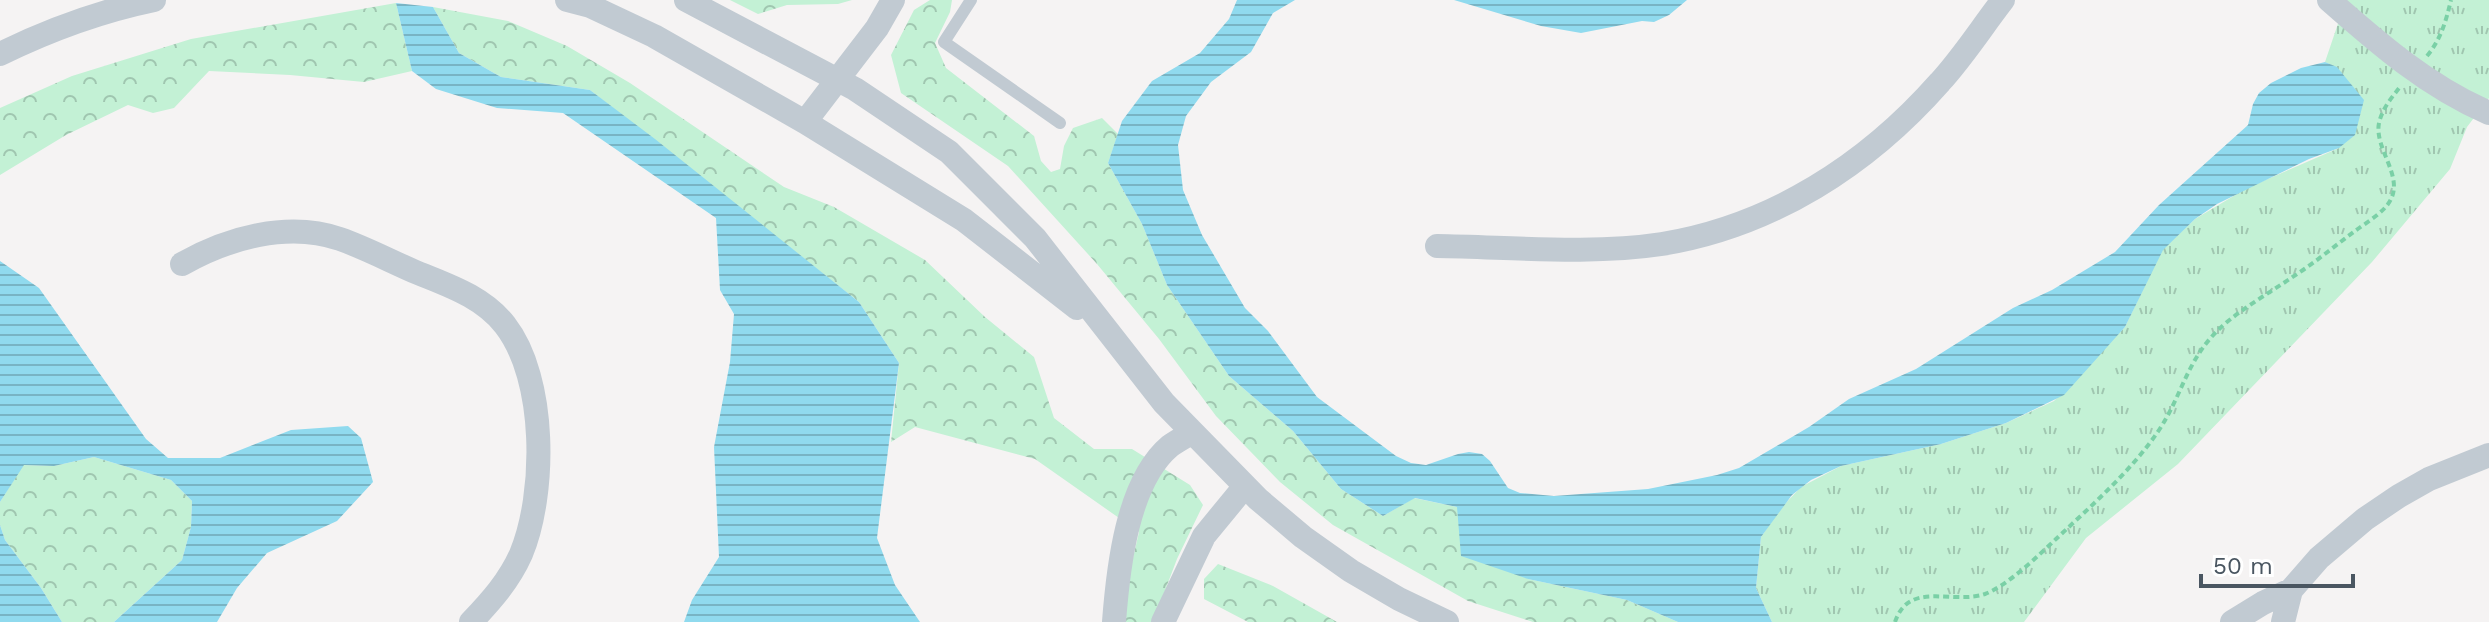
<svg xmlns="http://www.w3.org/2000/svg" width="2489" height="622" font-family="'Work Sans',sans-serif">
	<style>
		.grass { fill: url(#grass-tufts) }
		.forest { fill: url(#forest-crowns) }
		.water { fill: url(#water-rules) }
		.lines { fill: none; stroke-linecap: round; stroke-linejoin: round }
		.path { stroke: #7ad0a6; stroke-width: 4; stroke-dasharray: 6 4; stroke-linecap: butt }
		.lane { stroke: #c1cad2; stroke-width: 12 }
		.street { stroke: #c1cad2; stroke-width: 24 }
	</style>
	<defs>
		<pattern id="grass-tufts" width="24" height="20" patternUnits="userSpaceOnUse" patternTransform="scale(2)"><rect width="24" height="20" fill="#c3f1d5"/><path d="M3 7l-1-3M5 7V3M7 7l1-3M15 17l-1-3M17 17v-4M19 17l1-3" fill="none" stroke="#a0c6b0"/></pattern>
		<pattern id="forest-crowns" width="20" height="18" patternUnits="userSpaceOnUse" patternTransform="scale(2)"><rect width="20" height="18" fill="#c3f1d5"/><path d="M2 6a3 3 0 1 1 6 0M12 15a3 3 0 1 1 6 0" fill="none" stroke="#a0c6b0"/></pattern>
		<pattern id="water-rules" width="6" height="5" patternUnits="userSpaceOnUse" patternTransform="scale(2)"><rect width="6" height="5" fill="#90daee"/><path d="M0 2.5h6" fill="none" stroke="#78b4c4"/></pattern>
	</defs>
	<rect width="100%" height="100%" fill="#f5f3f3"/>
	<path class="grass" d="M2346,0h143v98l-22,29 -17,42 -78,93 -194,202 -92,74 -62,84h-252l-16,-34 5,-51 20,-29 20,-21 40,-21 100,-22 65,-21 48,-22 71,-74 37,-77 33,-31 52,-31 92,-40 -2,-80 -12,-6z"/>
	<path class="forest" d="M730,0h122l-14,4 -51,1 -29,9z
		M930,0h22l-2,12 -15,31 11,25 88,68 7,25 10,11 9,-3 4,-23 9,-18 29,-10 16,16 -10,29 34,61 25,61 62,91 64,55 48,58 42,27 31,-18 43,9 71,72 99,21 51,22h-145l-65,-21 -135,-76 -53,-43 -64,-66 -57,-77 -62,-75 -89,-98 -107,-73 -10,-38 23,-45z
		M396,3l16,68 -48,11 -74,-7 -81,-4 -35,37 -21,5 -25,-8 -62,30 -66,40v-67l72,-32 119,-37z
		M433,7l75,14 59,25 63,37 154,104 50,20 91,53 60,57 49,40 20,61 40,31h38l58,36 13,20 -26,54 -24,63h-29v-25l15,-65 -104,-73 -120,-32 -24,15 8,-79 -40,-61 -269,-212 -89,-13 -42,-24z
		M94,457l77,23 21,21 -1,26 -9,33 -68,62h-52l-21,-34 -36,-48 -5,-15v-23l23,-37 31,1z
		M1218,564l55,22 64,36h-89l-44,-23v-20z"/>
	<path class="water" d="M1237,0h58l-22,13 -22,39 -40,30 -25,34 -8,29 5,45 19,45 43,73 23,23 49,66 79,59 15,7 15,2 32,-11 11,-2 13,2 8,7 18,27 12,5 34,3 94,-7 69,-14 22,-7 70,-41 40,-28 67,-30 97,-61 39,-18 63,-38 44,-47 89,-80 5,-21 6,-11 12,-10 30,-15 24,-6 12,5 27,33 -9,35 -16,13 -30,11 -92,45 -22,15 -32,31 -38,77 -61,68 -58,28 -65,21 -100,22 -30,14 -19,15 -31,42 -5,51 16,34h-94l-51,-22 -99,-21 -67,-23 -4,-49 -42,-9 -32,18 -42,-27 -48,-58 -64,-55 -62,-91 -25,-61 -34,-61 14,-42 30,-40 48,-28 29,-34z
		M1454,0h233l-18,15 -15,7 -12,-1 -61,12 -40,-7z
		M396,3l37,4 26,46 42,24 89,13 65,49 204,163 40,61 -22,175 18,47 25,37h-236l8,-22 27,-43 -5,-110 16,-85 4,-48 -14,-24 -4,-72 -153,-105 -66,-5 -61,-19 -24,-18z
		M0,261l39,27 107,151 22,19h52l71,-28 57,-4 13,12 12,44 -36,39 -70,32 -30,35 -20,34h-103l68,-62 9,-33 1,-26 -21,-21 -77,-23 -40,9 -30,-1 -24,37z
		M0,525l5,15 36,48 21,34h-62z"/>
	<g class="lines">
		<path class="path" d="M2427,56c14,-17 19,-35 24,-56
			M1895,622c14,-42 57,-17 90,-28 22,-8 54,-39 71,-55 35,-33 74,-67 101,-106 27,-39 29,-77 70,-111 22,-18 47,-32 70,-48 20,-13 39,-29 58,-43 12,-9 30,-19 36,-32 12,-24 -17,-51 -12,-76 3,-14 13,-26 21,-36"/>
		<path class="lane" d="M971,0l-27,42 116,81"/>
		<path class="street" d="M567,0l23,6 64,30 151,86 159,98 113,88
			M686,0l169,89 94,63 86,86 129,165 94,96 45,38 48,34 48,28 48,23
			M2329,0c50,44 98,86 160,113
			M0,54c49,-24 101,-43 154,-54
			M805,122l72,-94 16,-28
			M1437,246c73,1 153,9 225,-2 110,-18 205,-79 278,-162 23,-25 42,-55 63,-82
			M182,264c46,-26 106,-43 158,-25 26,9 52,23 78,34 32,13 65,24 87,52 42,54 41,169 16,229 -12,27 -30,47 -50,68
			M1114,622c4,-53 13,-140 56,-176 7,-5 15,-9 22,-14
			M1163,622l41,-86 41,-50
			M2232,622l31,-19 28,-13 28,-32 46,-39 34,-23 30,-17 60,-24
			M2283,622l8,-32"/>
	</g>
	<path d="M2201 574v12h152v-12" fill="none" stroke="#4a5661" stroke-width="4"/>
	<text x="2213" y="574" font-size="24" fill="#4a5661" stroke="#ffffff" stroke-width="6" paint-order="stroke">50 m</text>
</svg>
